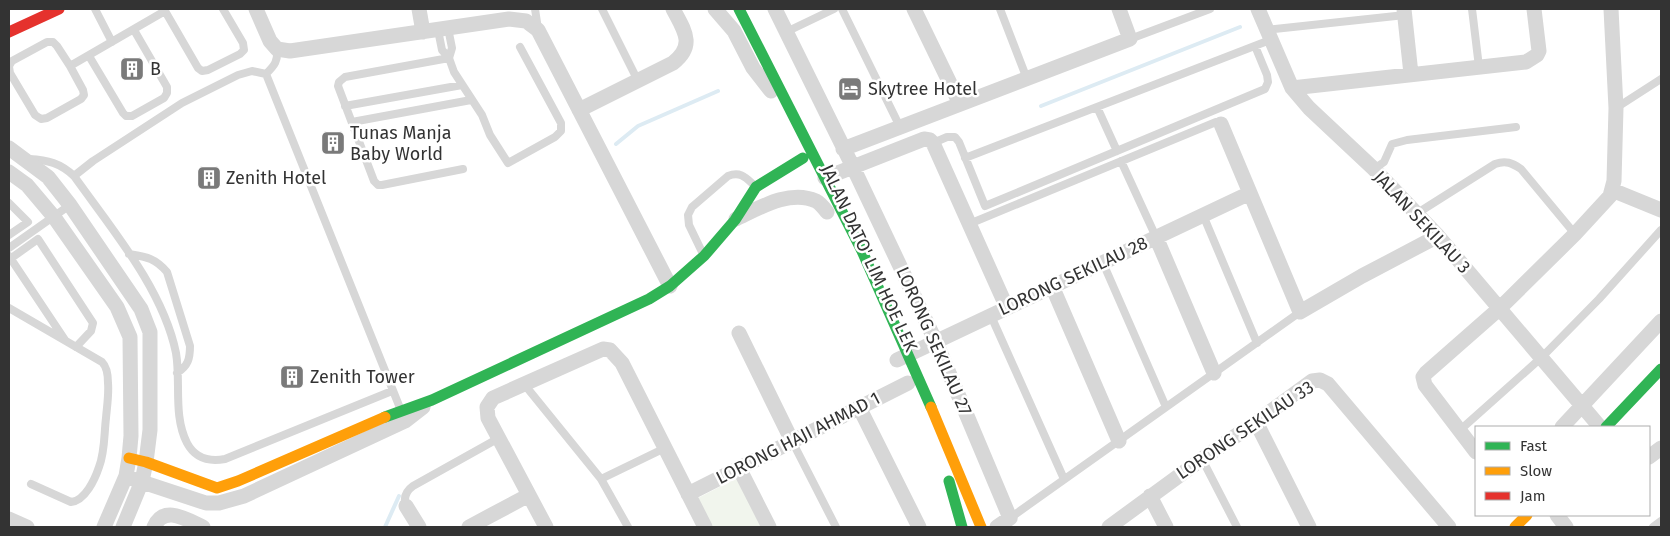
<svg xmlns="http://www.w3.org/2000/svg" width="1670" height="536" font-family="'Fira Sans',sans-serif">
	<style>
		.park { fill: #f1f5ed }
		.lines { fill: none; stroke-linecap: round; stroke-linejoin: round }
		.stream { stroke: #ddebf3; stroke-width: 4 }
		.lane { stroke: #d7d7d7; stroke-width: 8 }
		.street { stroke: #d7d7d7; stroke-width: 15 }
		.fast { stroke: #30b455; stroke-width: 11 }
		.slow { stroke: #ff9f0a; stroke-width: 11 }
		.jam { stroke: #e5322d; stroke-width: 11 }
		.labels { text-anchor: middle; stroke-width: 5; stroke-linejoin: round; paint-order: stroke }
		.poi-label { font-size: 18px; fill: #333; stroke: #fff; text-anchor: start }
		.street-label { font-size: 18px; fill: #333; stroke: #fff }
	</style>
	<rect width="100%" height="100%" fill="#fff"/>
	<path class="park" d="M737,478l24,49h-49l-14,-29z"/>
	<g class="lines">
		<path class="stream" d="M1041,106l199,-79
			M616,144l22,-18 80,-35
			M385,527l14,-31"/>
		<path class="lane" d="M95,9l17,33
			M535,9l3,20
			M602,9l36,72
			M842,9l58,118
			M1000,9l27,70
			M1472,9l7,58
			M438,30l4,20 7,8 3,-10 -4,-20
			M1266,30l139,-15
			M786,32l48,-23
			M1130,39l80,-30
			M89,56l34,57 3,3h6l32,-18 3,-5v-6l-33,-57
			M9,66l3,-5 35,-19h6l4,4 13,20 95,-55 33,57 4,3 6,-1 32,-16 4,-4 -1,-7 -20,-34
			M9,67l1,6 25,42 6,4 6,-1 34,-19 3,-4 -1,-5 -13,-24
			M266,74l134,334
			M266,74c9,-9 12,-13 11,-25
			M345,106l117,-21
			M1097,107l20,44
			M1616,108l45,-29
			M352,122l119,-22
			M933,143l14,-6h8l4,5 26,64 280,-117 3,-7 -1,-7 -12,-29
			M965,158l305,-118
			M29,159c19,1 31,4 45,17 37,52 89,113 102,177 5,29 -3,63 11,90 8,15 22,19 38,16l167,-68
			M1121,161l35,76
			M463,169l-81,16h-4l-4,-4 -36,-95 1,-4 6,-5 104,-19 5,14 28,43 8,20 18,28 47,-26 6,-6v-8l-41,-76
			M1374,169l10,-7 8,-18 15,-4 109,-13
			M74,176l19,-15 89,-58 56,-28 14,-4 14,3
			M9,203l19,19 -19,13
			M1416,214l79,-50c11,-4 17,-1 26,5l54,65
			M1203,215l54,128
			M969,224l247,-102 5,2
			M9,248l61,-43
			M129,254c18,3 26,4 38,18l23,74c0,13 -2,20 -13,27
			M703,254l-14,-29 -1,-10 4,-8 36,-31c13,-5 18,2 27,10
			M9,256l56,84
			M10,259l28,-20 55,84 -2,8 -15,16
			M1103,263l63,144
			M9,308l93,54c5,5 6,14 6,21 1,11 -1,23 -2,35 -2,16 -1,34 -7,49 -4,12 -14,34 -28,35l-40,-18
			M991,316l73,163
			M524,384l77,95 27,48
			M1459,431l83,-74 57,-58 62,-69
			M792,441l44,86
			M1202,459l35,68
			M601,479l64,-31
			M406,506c-3,-9 0,-15 7,-20l86,-48
			M1010,518l290,-206
			M1653,527l8,-6"/>
		<path class="street" d="M256,9l14,32 7,8 13,2 219,-32 17,2 12,9 132,256
			M419,9l4,23
			M715,9l19,22 19,37 18,23
			M775,9l78,158 83,175 74,176 -13,9
			M914,9l46,95
			M1258,9l34,79 17,20 65,61 64,67 162,191
			M1404,9l7,65
			M1292,88l234,-26 11,-7 2,-4 -5,-42
			M579,110l94,-47c23,-18 11,-33 0,-54
			M1221,124l79,188 62,-36 76,-40
			M9,148l39,29 22,28 71,104 9,23v98l-4,32 -4,19 -19,46
			M843,149l287,-110 -11,-30
			M9,172l18,13 27,32 63,90 13,30 1,99 -2,22 -3,18 -22,51
			M825,178l99,-39 6,1 3,3 74,165
			M1612,190l49,20
			M736,219c23,-11 54,-30 80,-18 4,2 8,7 11,11
			M1156,237l58,136
			M1052,286l67,155
			M739,333l53,108
			M897,360l353,-167
			M859,407l60,120
			M1256,422l53,105
			M1562,427l99,-106
			M1476,452l-51,-67 -2,-8 3,-4 74,-65 75,-74 35,-38 4,-15 2,-73 -5,-99
			M1649,457l12,-9
			M739,468l30,59
			M133,479l73,24h13l25,-7 161,-75 18,-14
			M688,494l220,-111
			M1150,496l16,31
			M406,506l13,21
			M1557,515l9,12
			M9,519l18,8
			M154,527c10,-23 33,-7 49,0
			M469,527l60,-32
			M546,527l-58,-109 -1,-11 6,-9 110,-49 7,1 12,13 83,164
			M1109,527l93,-68 54,-37 56,-41 8,-1 8,4 121,143"/>
		<path class="fast" d="M739,9l123,242 69,156
			M385,417l47,-17 217,-101 21,-13 34,-30 31,-36 21,-33 47,-29
			M1606,427l55,-58
			M949,481l13,46"/>
		<path class="slow" d="M931,407l50,120
			M129,458l17,4 71,26 21,-7 147,-64
			M1515,527l12,-12"/>
		<path class="jam" d="M9,32l50,-23"/>
	</g>
	<defs>
		<symbol id="building-square" viewBox="-11 -11 22 22"><rect x="-9" y="-9" width="18" height="18" rx="4" fill="#7a7a7a" stroke="#fff"/><path d="M-4-6H4V6H1V3H-1V6H-4ZM-2.5-4.3h1.7v1.8h-1.7ZM.8-4.3h1.7v1.8H.8ZM-2.5-1h1.7V.8h-1.7ZM.8-1h1.7V.8H.8Z" fill="#fff"/></symbol>
		<symbol id="hotel-square" viewBox="-11 -11 22 22"><rect x="-9" y="-9" width="18" height="18" rx="4" fill="#7a7a7a" stroke="#fff"/><path d="M-6-4.5h1.5V1H6V5H4.5V3h-9V5H-6ZM-4 0a1.8 1.8 0 1 1 3.6 0ZM.5 0V-2.5h3Q6-2.5 6 0Z" fill="#fff"/></symbol>
	</defs>
	<g fill-rule="evenodd">
		<use href="#building-square" x="118" y="55" width="28" height="28"/>
		<use href="#hotel-square" x="836" y="75" width="28" height="28"/>
		<use href="#building-square" x="319" y="129" width="28" height="28"/>
		<use href="#building-square" x="195" y="164" width="28" height="28"/>
		<use href="#building-square" x="278" y="363" width="28" height="28"/>
	</g>
	<g class="labels">
		<g class="poi-label">
			<text x="150" y="75">B</text>
			<text x="868" y="95">Skytree Hotel</text>
			<text x="350" y="139">Tunas Manja<tspan x="350" dy="21">Baby World</tspan></text>
			<text x="226" y="184">Zenith Hotel</text>
			<text x="310" y="383">Zenith Tower</text>
		</g>
		<g class="street-label">
			<text transform="translate(1422 222) rotate(47)" y="6">JALAN SEKILAU 3</text>
			<text transform="translate(869 258) rotate(65)" y="6">JALAN DATO' LIM HOE LEK</text>
			<text transform="translate(1073 276) rotate(-25)" y="6">LORONG SEKILAU 28</text>
			<text transform="translate(934 341) rotate(66)" y="6">LORONG SEKILAU 27</text>
			<text transform="translate(1245 430) rotate(-34)" y="6">LORONG SEKILAU 33</text>
			<text transform="translate(798 438) rotate(-27)" y="6">LORONG HAJI AHMAD 1</text>
		</g>
	</g>
	<rect width="1670" height="536" fill="none" stroke="#333333" stroke-width="20"/>
	<rect x="1475" y="426" width="175" height="90" fill="#ffffff" stroke="#adadad"/>
	<rect x="1485" y="442" width="25" height="8" fill="#30b455" stroke="#adadad"/>
	<text x="1520" y="451" font-size="15" fill="#333333">Fast</text>
	<rect x="1485" y="467" width="25" height="8" fill="#ff9f0a" stroke="#adadad"/>
	<text x="1520" y="476" font-size="15" fill="#333333">Slow</text>
	<rect x="1485" y="492" width="25" height="8" fill="#e5322d" stroke="#adadad"/>
	<text x="1520" y="501" font-size="15" fill="#333333">Jam</text>
</svg>
